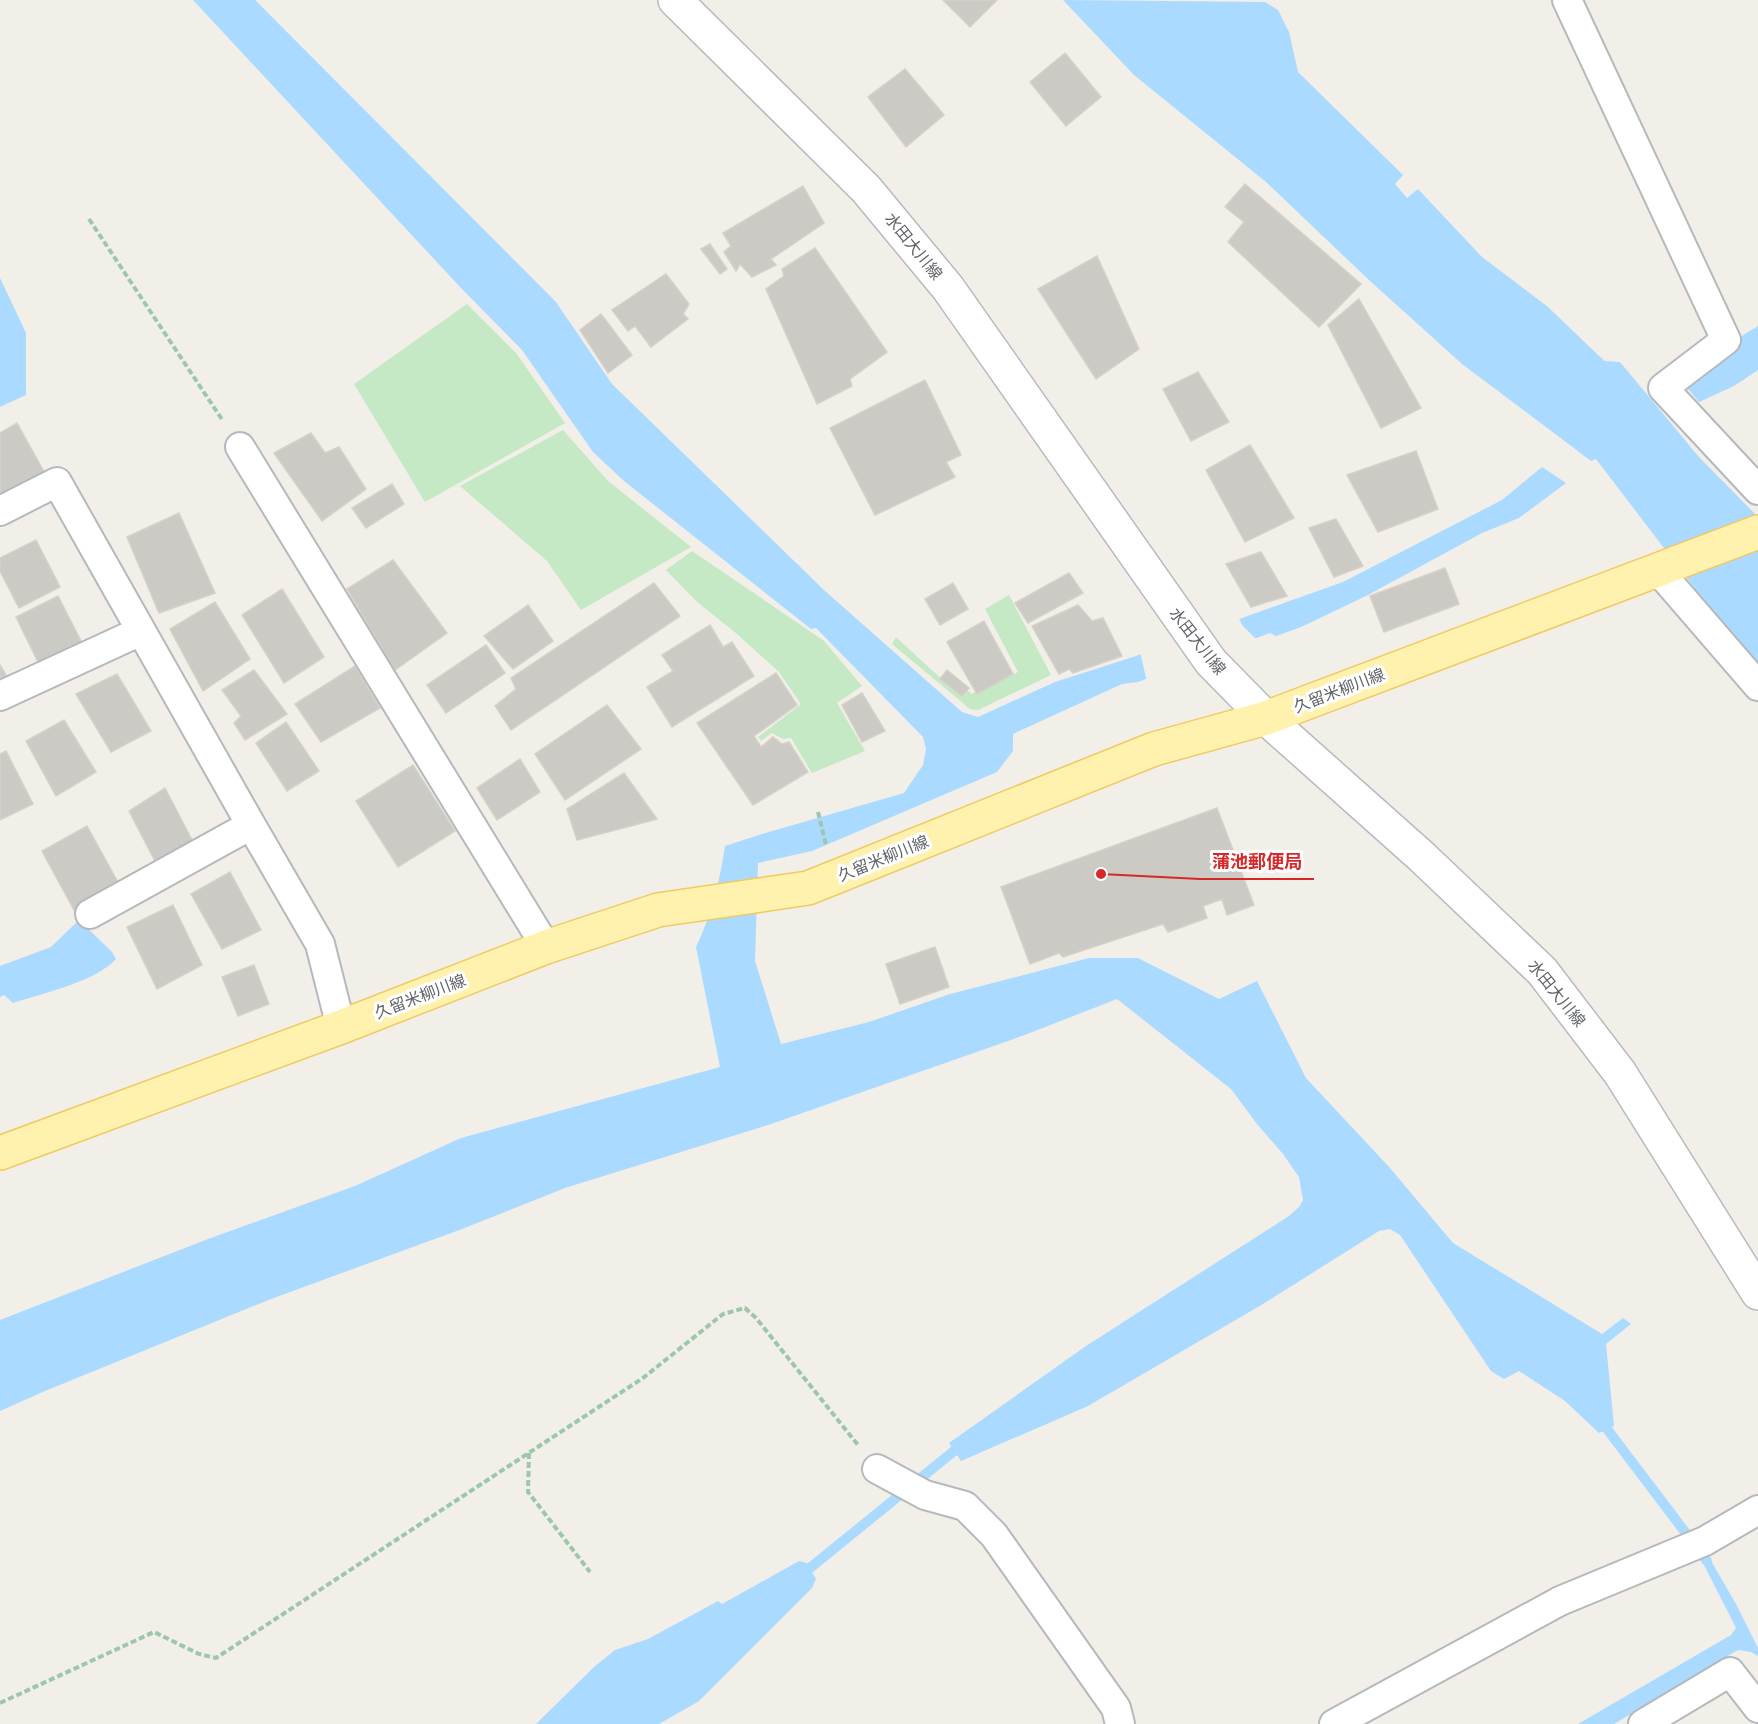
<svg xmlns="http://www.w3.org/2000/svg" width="1758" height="1724" font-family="Mulish,'Noto Sans JP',sans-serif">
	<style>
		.green { fill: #c5e8c5 }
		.water { fill: #aadaff }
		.pier { fill: #f1efe8 }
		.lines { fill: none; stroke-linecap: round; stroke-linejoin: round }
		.stream { stroke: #aadaff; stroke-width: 10 }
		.building { fill: #cccac5; stroke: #d6d1c6; stroke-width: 1.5 }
		.street-casing { stroke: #b5b8bc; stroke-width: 32 }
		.secondary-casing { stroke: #b6babf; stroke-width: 36 }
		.primary-casing { stroke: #f2c960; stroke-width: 36 }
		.path { stroke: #9cc7a9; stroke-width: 4; stroke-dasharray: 6 3; stroke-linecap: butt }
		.street { stroke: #fff; stroke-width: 28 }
		.secondary { stroke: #fff; stroke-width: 33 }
		.primary { stroke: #fff2af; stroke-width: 33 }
		.labels { text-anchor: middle; stroke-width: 6; stroke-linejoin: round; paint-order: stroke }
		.street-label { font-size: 16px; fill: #5f6368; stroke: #fff }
		.leader { fill: none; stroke: #d62828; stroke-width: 2 }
		.callout-dot { fill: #d62828; stroke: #fff; stroke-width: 2 }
		.callout-label { font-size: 18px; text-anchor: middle; font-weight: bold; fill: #d62828; stroke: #fff; stroke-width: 6; stroke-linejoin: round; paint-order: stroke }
	</style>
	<rect width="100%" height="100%" fill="#f1efe8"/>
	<path class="green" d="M467,304l49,49 49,70 -140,79 -71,-118z
		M563,430l45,51 83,66 -110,63 -34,-49 -87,-75z
		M692,551l132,90 38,45 -25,17 28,48 -53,22 -21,-35 -8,1 -11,-6 -11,8 -3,-4 43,-33 -22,-32 -42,-38 -41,-33 -30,-31z
		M1009,595l42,80 -73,35 -8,-1 -78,-65 4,-7 52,48 10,-6 13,15 47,-22 -33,-63z"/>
	<path class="water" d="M193,0h62l301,302 56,82 213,207 137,121 16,5 77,-35 78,-25 210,-75 159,-82 40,-33 24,16 -47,35 -37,15 -116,63 -65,31 -25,9 -6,-3 -132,49 -16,2 -109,50v17l-16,21 -185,79 -54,12 -3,98 26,83 88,-22 81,-28 139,-36h49l81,41 38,-18 49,97 84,90 63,75 149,91 21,-16 8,6 -25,20 8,82 -15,7 -34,-32 -46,-30 -15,8 -13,-8 -91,-136 -10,-6 -11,2 -116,73 -175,102 -127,55 -12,-18 137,-97 203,-130 10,-9 4,-7 -4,-23 -16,-23 -26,-30 -26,-35 -114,-90 -95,37 -251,88 -206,64 -103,41 -191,70 -226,92 -45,20v-91l208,-81 147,-53 106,-48 259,-71 -24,-120c15,-31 24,-66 29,-101l37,-12 142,-41 19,-28 3,-16 -3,-12 -107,-109 -5,1 -187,-148 -31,-29 -71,-102 -61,-62z
		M1063,0l202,2 13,8 11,22 9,40 105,103 -8,9 12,14 11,-9 64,68 66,50 49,47 8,7 15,1 79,95 59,60v145l-30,-30 -132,-173 -5,2 -129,-97 -93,-84 -103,-98 -132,-107z
		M0,278l26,55v62l-26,12z
		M1758,326v44l-24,16 -35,16 -22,-26z
		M79,920l33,32 4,7c-21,23 -73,34 -103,44l-9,-8 -4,2v-31l51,-19z
		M1710,1559l26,45 22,44v8l-7,-4 -13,-2 -124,74h-36l153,-89 5,-7 -33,-65z
		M799,1561l8,2 9,16 -4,9 -113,113 -40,23h-123l58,-57 21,-17 33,-11 70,-38 4,3z"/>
	<path class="pier" d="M1238,616l4,9 16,16 -111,41 -7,-30z"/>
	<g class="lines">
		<path class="stream" d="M1607,1429l100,132
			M810,1568l144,-117"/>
	</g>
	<path class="building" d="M943,0h54l-27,27z
		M1065,53l36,44 -35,29 -36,-44z
		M905,69l39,46 -38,32 -38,-50z
		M1245,184l116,100 -42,43 -91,-85 16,-20 -19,-15z
		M803,186l21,37 -53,36 5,6 -24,12 -12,-13 -4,7 -12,-19 7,-6 -8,-13z
		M710,244l17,25 -7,5 -19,-25z
		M815,248l72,104 -37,27 2,7 -35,18 -51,-115 18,-13 -2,-7z
		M1097,256l42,93 -43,30 -58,-90z
		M666,274l23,30 -6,10 5,5 -37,28 -16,-21 -7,5 -16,-21z
		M1359,299l62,109 -40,20 -53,-103z
		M601,314l31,41 -24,18 -28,-43z
		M1198,372l31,50 -38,19 -28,-52z
		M925,380l36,75 -15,7 9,15 -80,38 -45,-87z
		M17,423l30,54 -47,25v-69z
		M311,433l14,20 14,-6 27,42 -44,32 -48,-68z
		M1250,445l44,73 -49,24 -39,-72z
		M1416,451l22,58 -60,23 -31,-57z
		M392,484l12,20 -38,24 -14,-20z
		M179,513l36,80 -56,20 -32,-76z
		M1336,519l27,47 -29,11 -25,-49z
		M36,540l24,47 -41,21 -19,-37v-13z
		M1261,552l26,44 -36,11 -25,-43z
		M393,560l54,73 -52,37 -48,-81z
		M1445,568l14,36 -75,28 -14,-36z
		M1069,573l14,20 -55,30 -13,-20z
		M654,583l26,33 -169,114 -16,-24 21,-17 -5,-11z
		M953,583l15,26 -28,16 -15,-26z
		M282,589l42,68 -40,26 -42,-68z
		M58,596l25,49 -43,21 -24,-49z
		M215,602l35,57 -47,32 -33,-62z
		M528,605l25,36 -40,28 -29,-33z
		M1078,605l14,16 11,-3 19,38 -49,17 -4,-4 -10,5 -27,-48z
		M984,621l29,53 -36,20 -30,-52z
		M710,625l13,22 9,-5 22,34 -82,51 -25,-40 26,-16 -11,-16z
		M486,645l19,28 -59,40 -19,-28z
		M0,665l10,17 -10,5z
		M355,666l25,42 -59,34 -26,-38z
		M254,670l33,44 -42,26 -11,-17 7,-7 -19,-26z
		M947,670l22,18 -7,8 -22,-17z
		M776,673l21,32 -43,31 7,11 12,-10 9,7 7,-2 19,30 -55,33 -56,-82z
		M117,674l34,57 -40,21 -35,-58z
		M862,693l23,38 -23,11 -20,-37z
		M607,705l34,44 -76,51 -30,-46z
		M64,720l32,52 -40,24 -30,-55z
		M286,722l33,49 -32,20 -31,-48z
		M6,751l27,53 -33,16v-66z
		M520,759l20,33 -43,28 -20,-32z
		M413,765l42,66 -57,36 -42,-66z
		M624,773l33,46 -80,21 -10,-31z
		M165,788l28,54 -37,21 -27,-52z
		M1217,808l37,97 -27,10 -5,-16 -19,7 4,12 -39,14 -5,-8 -100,33 -4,-4 -29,11 -29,-77z
		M87,826l33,60 -45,26 -33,-61z
		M230,872l31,58 -39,19 -31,-55z
		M173,905l29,60 -45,24 -30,-62z
		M935,947l14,40 -49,17 -14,-40z
		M254,965l15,39 -31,12 -16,-39z"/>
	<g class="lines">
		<defs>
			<path id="street" d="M1567,0l159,340 -63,48 95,102
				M240,447l306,500
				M0,511l57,-29 194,343 69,119 21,83
				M1657,569l101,117
				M0,696l141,-65
				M90,914l161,-89
				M877,1469l48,26 40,11 29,29 122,173 4,16
				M1334,1724l226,-123 145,-60 53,-31
				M1643,1724l87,-52 28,36"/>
			<path id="secondary" d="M675,0l191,189 82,99 263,374 55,56 155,138 121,115 78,102 138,220"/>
			<path id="primary" d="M0,1153l341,-126 205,-80 112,-37 150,-22 346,-139 112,-31 492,-186"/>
		</defs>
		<use href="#street" class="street-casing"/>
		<use href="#secondary" class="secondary-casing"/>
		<use href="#primary" class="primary-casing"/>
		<path class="path" d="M89,219l134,202
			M818,812l8,33
			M529,1453l-1,39 62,80
			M0,1703l154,-71 45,22 17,4 427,-280 80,-64 22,-6 11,10 102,127"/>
		<use href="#street" class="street"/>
		<use href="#secondary" class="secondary"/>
		<use href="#primary" class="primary"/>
	</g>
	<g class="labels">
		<g class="street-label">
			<text transform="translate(914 246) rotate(51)" y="6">水田大川線</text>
			<text transform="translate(1198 641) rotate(52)" y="6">水田大川線</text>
			<text transform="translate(1339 690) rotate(-21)" y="6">久留米柳川線</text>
			<text transform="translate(883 858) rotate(-22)" y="6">久留米柳川線</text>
			<text transform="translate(1557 993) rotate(51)" y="6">水田大川線</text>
			<text transform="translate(420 996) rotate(-21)" y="6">久留米柳川線</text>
		</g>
	</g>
	<path class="leader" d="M1101 874L1200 879H1314"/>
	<circle class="callout-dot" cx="1101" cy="874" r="6"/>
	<g class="callout-label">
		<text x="1257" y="868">蒲池郵便局</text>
	</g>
</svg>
